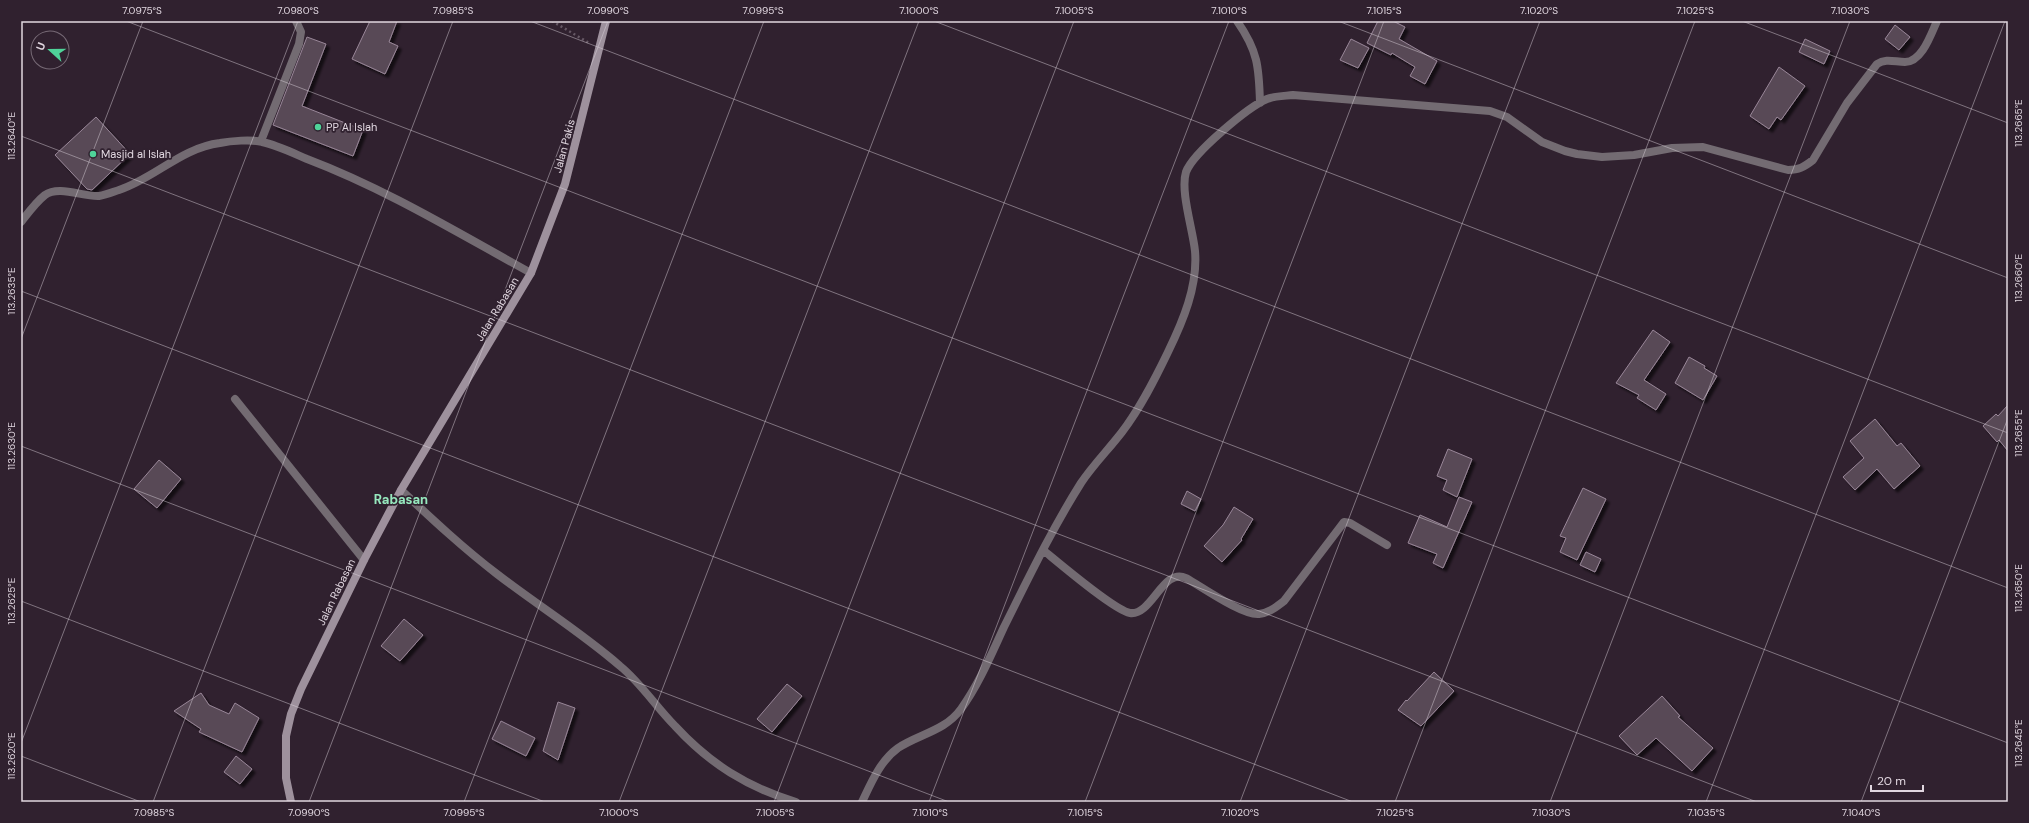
<svg xmlns="http://www.w3.org/2000/svg" width="2029" height="823" font-family="'DM Sans',sans-serif">
	<style>
		.building { fill: #584857; stroke: #998798; filter: url(#shadow) }
		.lines { fill: none; stroke-linecap: round; stroke-linejoin: round }
		.path { stroke: #665865; stroke-width: 2.5; stroke-dasharray: 2 3; stroke-linecap: butt }
		.street { stroke: #736b72; stroke-width: 8 }
		.secondary { stroke: #9e919d; stroke-width: 8 }
		.ticks { fill: none; stroke: #e1d7e0; stroke-width: 1; stroke-opacity: 0.45 }
		.poi-dot { fill: #4fd399; stroke: #30212f; stroke-width: 1.5 }
		.labels { text-anchor: middle; stroke-width: 3.5; stroke-linejoin: round; paint-order: stroke }
		.poi-label { font-size: 11px; fill: #e1d7e0; stroke: #30212f; text-anchor: start }
		.street-label { font-size: 11px; fill: #e1d7e0; stroke: #30212f }
		.quarter-label { font-size: 13px; font-weight: bold; fill: #96e8be; stroke: #30212f }
		.neatline { fill: none; stroke: #e1d7e0; stroke-width: 1.5 }
		.ticks-label { font-size: 10px; text-anchor: middle; fill: #e1d7e0 }
	</style>
	<defs>
		<filter id="shadow"><feDropShadow dx="3.5" dy="3.5" stdDeviation="1" flood-color="#0009"/></filter>
	</defs>
	<rect width="100%" height="100%" fill="#30212f"/>
	<path class="building" d="M370,21h27l-8,21 9,4 -13,28 -33,-15z
		M1378,21h15l12,6 -6,12 38,22 -12,23 -15,-8 5,-9 -23,-14 -1,2 -24,-12z
		M1895,25l15,12 -11,13 -14,-11z
		M307,37l19,7 -24,62 61,24 -10,26 -80,-31z
		M1351,39l18,9 -11,20 -18,-8z
		M1805,39l25,12 -6,13 -25,-12z
		M1779,67l26,19 -24,34 -4,-3 -8,12 -19,-13z
		M96,117l34,37 -38,36 -5,-1 -32,-34z
		M1653,330l17,12 -26,38 22,14 -10,16 -19,-12 2,-3 -23,-12z
		M1689,357l16,9 -1,2 13,8 -14,24 -28,-17z
		M2008,405v46l-9,-11 -2,2 -14,-16 13,-12 2,2z
		M1875,419l22,27 4,-3 19,23 -26,23 -17,-20 -22,21 -12,-13 21,-19 -14,-17z
		M1448,449l24,10 -15,38 -14,-7 4,-10 -10,-4z
		M159,460l22,19 -24,29 -23,-19z
		M1583,488l23,11 -29,61 -17,-8 6,-14 -6,-2z
		M1187,491l14,8 -6,12 -14,-7z
		M1459,497l13,5 -29,66 -10,-5 4,-9 -29,-11 12,-28 27,12z
		M1234,507l19,12 -12,20 1,1 -20,22 -18,-16 19,-21z
		M1586,552l15,7 -6,13 -15,-7z
		M404,619l19,16 -23,26 -19,-15z
		M1434,672l20,19 -33,35 -23,-16 8,-10 1,1z
		M787,684l15,12 -30,36 -15,-13z
		M201,693l8,12 20,9 6,-11 24,15 -17,34 -43,-20 2,-3 -27,-18z
		M1662,696l18,20 -2,1 35,31 -21,23 -36,-33 -19,17 -18,-19z
		M558,702l17,6 -17,52 -15,-9z
		M501,721l34,17 -9,18 -34,-17z
		M236,756l16,13 -12,15 -16,-12z"/>
	<g class="lines">
		<path class="path" d="M552,21l37,22"/>
		<path class="street" d="M1237,21c21,30 22,46 23,82
			M261,141l38,-97 2,-12 -5,-11
			M21,222c7,-9 15,-20 24,-27 14,-10 38,2 54,1 7,-1 14,-4 20,-6 36,-12 62,-42 101,-47 10,-2 32,-4 42,-1 15,3 31,11 45,17 79,30 151,74 224,114
			M235,399l129,161
			M401,490c31,29 62,58 96,84 40,31 84,58 123,92 21,17 36,41 55,60 35,38 72,61 121,76
			M1043,550c16,13 71,60 87,63 22,3 33,-46 56,-35 16,9 57,38 73,36 10,-1 17,-7 25,-13l60,-79 6,1 37,22
			M862,802c9,-19 18,-41 36,-54 21,-14 47,-17 63,-39 18,-25 30,-54 43,-82 24,-48 48,-98 77,-144 12,-18 28,-34 41,-51 19,-25 33,-53 46,-80 15,-31 30,-66 27,-101 -2,-21 -15,-60 -9,-79 7,-19 62,-65 81,-73 8,-3 17,-3 26,-4l197,16 17,6 35,25 23,9 12,3 25,3 32,-2 38,-7 31,-1 85,23c11,0 16,-3 25,-10l34,-57 30,-39c9,-6 18,-2 28,-2 17,0 26,-28 32,-41"/>
		<path class="secondary" d="M291,802l-5,-24v-42l5,-22 10,-25 63,-129 37,-70 130,-217 34,-89 41,-163"/>
	</g>
	<path class="ticks" d="M126,21l1882,722M530,21l1478,567M934,21l1074,412M1338,21l670,257M1742,21l266,102M21,136l1736,666M21,291l1332,511M21,339l122,-318M21,446l928,356M21,601l524,201M21,743l277,-722M21,756l120,46M153,802l300,-781M309,802l299,-781M464,802l300,-781M619,802l300,-781M774,802l300,-781M929,802l300,-781M1085,802l299,-781M1240,802l300,-781M1395,802l300,-781M1550,802l300,-781M1706,802l299,-781M1861,802l147,-384"/>
	<g class="poi-dot">
		<circle cx="318" cy="127" r="4"/>
		<circle cx="93" cy="154" r="4"/>
	</g>
	<g class="labels">
		<g class="poi-label">
			<text x="326" y="131">PP Al Islah</text>
			<text x="101" y="158">Masjid al Islah</text>
		</g>
		<g class="street-label">
			<text transform="translate(564 146) rotate(-75)" y="4">Jalan Pakis</text>
			<text transform="translate(497 309) rotate(-59)" y="4">Jalan Rabasan</text>
			<text transform="translate(336 592) rotate(-64)" y="4">Jalan Rabasan</text>
		</g>
		<g class="quarter-label">
			<text x="401" y="504">Rabasan</text>
		</g>
	</g>
	<rect width="2029" height="823" fill="none" stroke="#30212f" stroke-width="44"/>
	<g transform="translate(50 50) rotate(291)"><circle r="19" fill="#30212f" stroke="#776a76"/>
	<path d="M0-3L7 15L0 10L-7 15Z" fill="#4fd399"/>
	<text y="-6" font-size="11" font-weight="bold" text-anchor="middle" fill="#e1d7e0">U</text>
	</g>
	<path d="M1871 785v6h52v-6" fill="none" stroke="#e1d7e0" stroke-width="2"/>
	<text x="1877" y="785" font-size="12" fill="#e1d7e0" stroke="#30212f" stroke-width="3" paint-order="stroke">20 m</text>
	<rect x="22" y="22" width="1985" height="779" class="neatline"/>
	<g class="ticks-label">
		<text x="142" y="14">7.0975°S</text>
		<text x="298" y="14">7.0980°S</text>
		<text x="453" y="14">7.0985°S</text>
		<text x="608" y="14">7.0990°S</text>
		<text x="763" y="14">7.0995°S</text>
		<text x="919" y="14">7.1000°S</text>
		<text x="1074" y="14">7.1005°S</text>
		<text x="1229" y="14">7.1010°S</text>
		<text x="1384" y="14">7.1015°S</text>
		<text x="1539" y="14">7.1020°S</text>
		<text x="1695" y="14">7.1025°S</text>
		<text x="1850" y="14">7.1030°S</text>
		<text transform="translate(2018 123) rotate(-90)" y="4">113.2665°E</text>
		<text transform="translate(11 136) rotate(-90)" y="4">113.2640°E</text>
		<text transform="translate(2018 278) rotate(-90)" y="4">113.2660°E</text>
		<text transform="translate(11 291) rotate(-90)" y="4">113.2635°E</text>
		<text transform="translate(2018 433) rotate(-90)" y="4">113.2655°E</text>
		<text transform="translate(11 446) rotate(-90)" y="4">113.2630°E</text>
		<text transform="translate(2018 588) rotate(-90)" y="4">113.2650°E</text>
		<text transform="translate(11 601) rotate(-90)" y="4">113.2625°E</text>
		<text transform="translate(2018 743) rotate(-90)" y="4">113.2645°E</text>
		<text transform="translate(11 756) rotate(-90)" y="4">113.2620°E</text>
		<text x="154" y="816">7.0985°S</text>
		<text x="309" y="816">7.0990°S</text>
		<text x="464" y="816">7.0995°S</text>
		<text x="619" y="816">7.1000°S</text>
		<text x="775" y="816">7.1005°S</text>
		<text x="930" y="816">7.1010°S</text>
		<text x="1085" y="816">7.1015°S</text>
		<text x="1240" y="816">7.1020°S</text>
		<text x="1395" y="816">7.1025°S</text>
		<text x="1551" y="816">7.1030°S</text>
		<text x="1706" y="816">7.1035°S</text>
		<text x="1861" y="816">7.1040°S</text>
	</g>
</svg>
